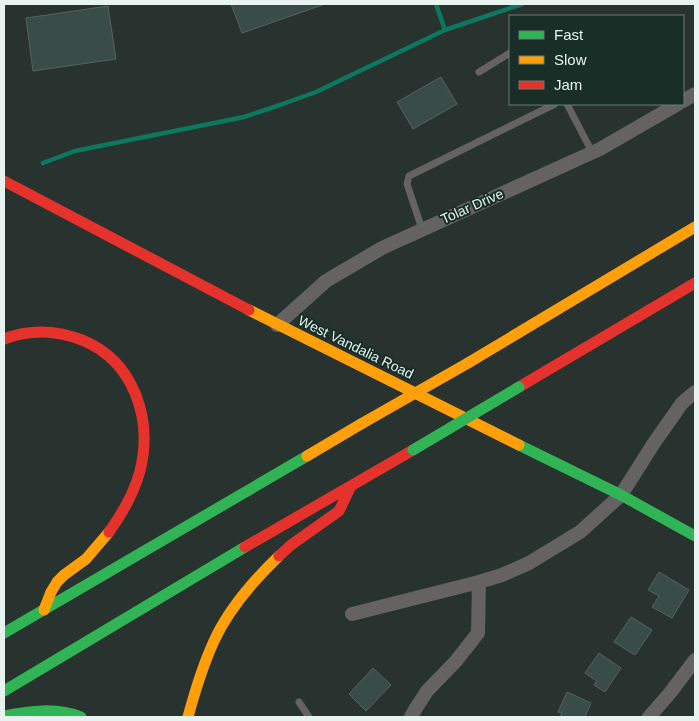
<svg xmlns="http://www.w3.org/2000/svg" width="699" height="721" font-family="Arial,sans-serif">
	<style>
		.lines { fill: none; stroke-linecap: round; stroke-linejoin: round }
		.stream { stroke: #0c785e; stroke-width: 4.5 }
		.building { fill: #394c48; stroke: #58625f }
		.lane { stroke: #646362; stroke-width: 7 }
		.street { stroke: #646362; stroke-width: 14 }
		.fast { stroke: #30b455; stroke-width: 11 }
		.slow { stroke: #ff9f0a; stroke-width: 11 }
		.jam { stroke: #e5322d; stroke-width: 11 }
		.fast-bridge { stroke: #30b455; stroke-width: 11 }
		.slow-bridge { stroke: #ff9f0a; stroke-width: 11 }
		.labels { text-anchor: middle; stroke-width: 4; stroke-linejoin: round; paint-order: stroke }
		.street-label { font-size: 14px; fill: #e6f3ee; stroke: #192e27 }
	</style>
	<rect width="100%" height="100%" fill="#283330"/>
	<g class="lines">
		<path class="stream" d="M436,4l9,26
			M43,163l32,-12 169,-34 36,-12 36,-13 129,-62 77,-26"/>
	</g>
	<path class="building" d="M231,4h94l-83,29z
		M108,6l8,53 -83,12 -7,-53z
		M441,77l16,27 -44,25 -16,-27z
		M659,572l30,18 -17,28 -20,-11 7,-11 -11,-6z
		M631,617l21,13 -17,25 -21,-13z
		M599,653l22,15 -16,24 -11,-7 3,-4 -12,-8z
		M373,668l18,17 -25,26 -17,-17z
		M567,692l24,11 -6,14h-25l2,-4 -4,-1z"/>
	<g class="lines">
		<path class="lane" d="M479,72l31,-19
			M567,104l25,48
			M422,229l-15,-45 2,-8 146,-72
			M299,702l10,15"/>
		<path class="street" d="M683,101l12,-7
			M277,325l49,-44 56,-33 218,-99 78,-45
			M352,614l127,-32 23,-7 27,-12 51,-31 41,-37 33,-52 28,-40 13,-11
			M411,717l5,-9 11,-17 29,-30 22,-28 1,-51
			M649,717l21,-24 25,-33"/>
		<path class="fast" d="M519,445l102,50 74,41
			M4,633l303,-177
			M4,691l241,-144
			M4,716c25,-5 53,-9 77,1"/>
		<path class="slow" d="M249,310l270,135
			M468,363l227,-136
			M307,456l54,-32
			M44,610l7,-18 6,-10 7,-7 22,-16 23,-27
			M188,717c7,-26 15,-52 26,-76 15,-33 40,-61 65,-85"/>
		<path class="jam" d="M4,181l245,129
			M4,339c26,-10 52,-9 78,1 52,21 71,79 58,131 -6,22 -18,43 -31,61
			M519,387l176,-104
			M245,547l168,-97
			M279,556l12,-11 48,-34 11,-23"/>
		<path class="fast-bridge" d="M413,450l106,-63"/>
		<path class="slow-bridge" d="M361,424l107,-61"/>
	</g>
	<g class="labels">
		<g class="street-label">
			<text transform="translate(472 206) rotate(-24)" y="5">Tolar Drive</text>
			<text transform="translate(356 347) rotate(26)" y="5">West Vandalia Road</text>
		</g>
	</g>
	<rect width="699" height="721" fill="none" stroke="#e6f3ee" stroke-width="10"/>
	<rect x="509" y="15" width="175" height="90" fill="#192e27" stroke="#6b7d77"/>
	<rect x="519" y="31" width="25" height="8" fill="#30b455" stroke="#6b7d77"/>
	<text x="554" y="40" font-size="15" fill="#e6f3ee">Fast</text>
	<rect x="519" y="56" width="25" height="8" fill="#ff9f0a" stroke="#6b7d77"/>
	<text x="554" y="65" font-size="15" fill="#e6f3ee">Slow</text>
	<rect x="519" y="81" width="25" height="8" fill="#e5322d" stroke="#6b7d77"/>
	<text x="554" y="90" font-size="15" fill="#e6f3ee">Jam</text>
</svg>
